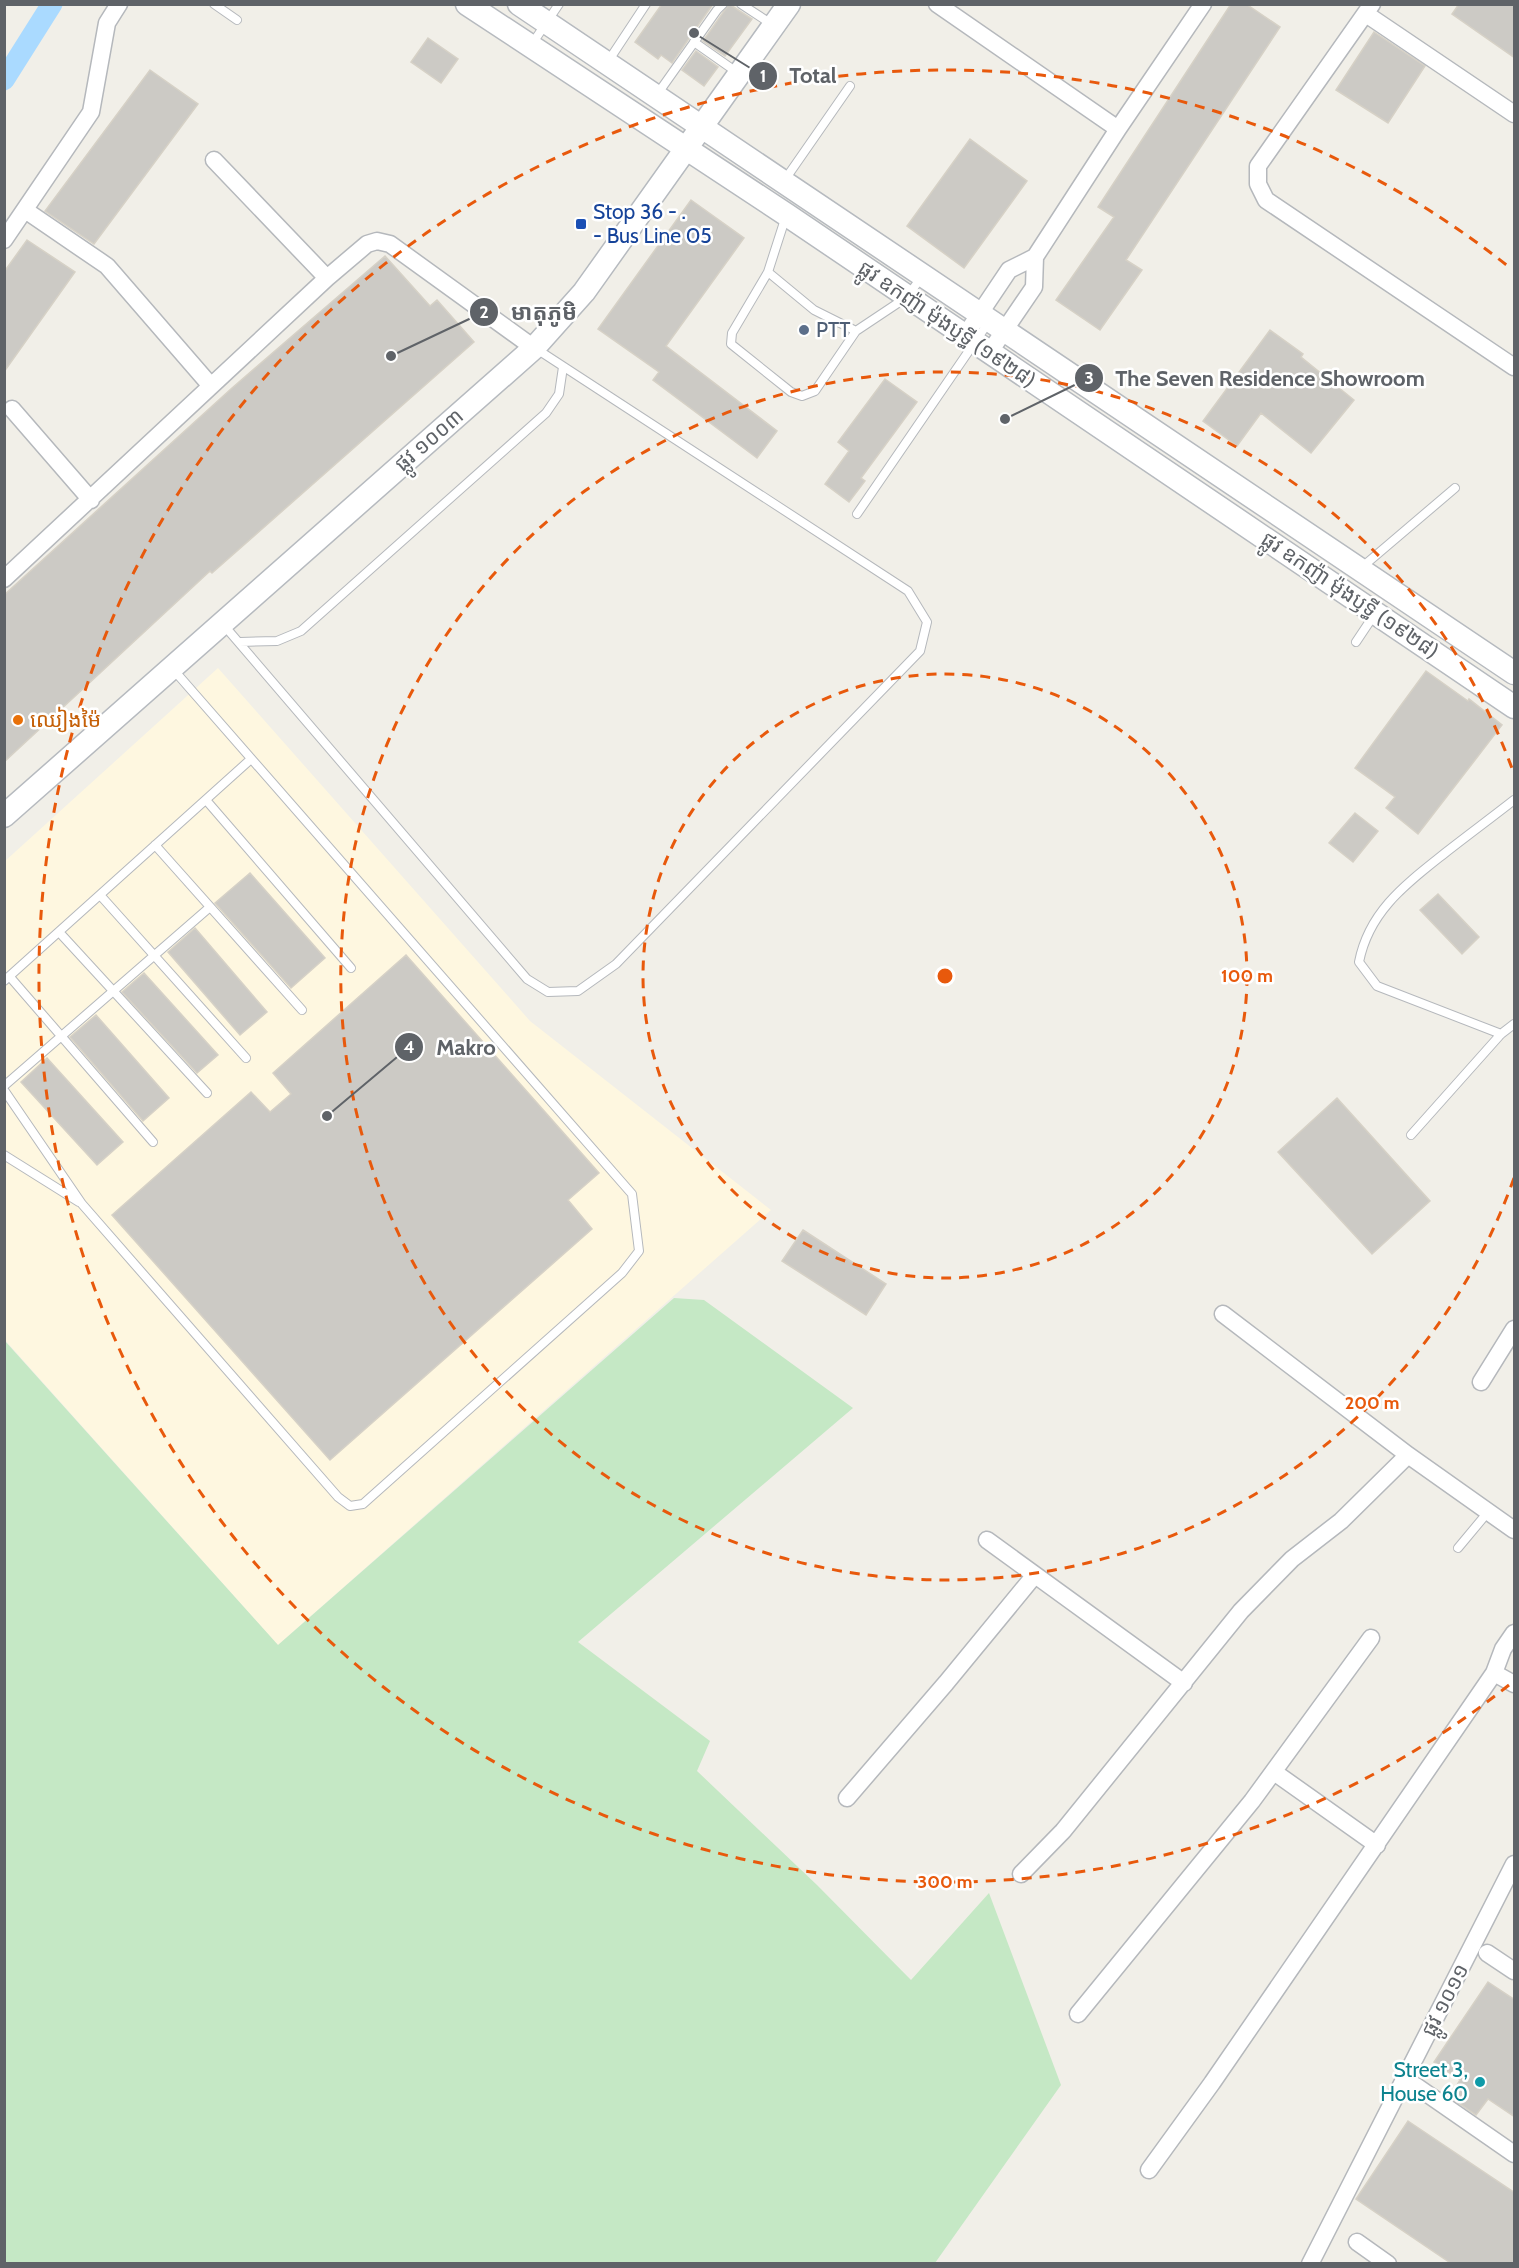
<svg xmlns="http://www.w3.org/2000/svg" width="1519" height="2268" font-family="Cabin,'Noto Sans Khmer',sans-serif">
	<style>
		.commercial { fill: #fef7e0 }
		.green { fill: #c5e8c5 }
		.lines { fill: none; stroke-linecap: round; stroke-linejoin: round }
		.canal { stroke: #aadaff; stroke-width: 21 }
		.building { fill: #cccac5; stroke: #d6d1c6; stroke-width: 1.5 }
		.lane-casing { stroke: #b5b8bc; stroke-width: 10 }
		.street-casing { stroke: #b5b8bc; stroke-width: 19 }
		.secondary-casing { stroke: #b6babf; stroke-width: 25 }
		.lane { stroke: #fff; stroke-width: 8 }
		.street { stroke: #fff; stroke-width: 16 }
		.secondary { stroke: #fff; stroke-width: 22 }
		.ring { fill: none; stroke: #e8590c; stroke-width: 3; stroke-dasharray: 10 8 }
		.transit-dot { fill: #1a4fb4; stroke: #fff; stroke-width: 2 }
		.service-dot { fill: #5c6f8a; stroke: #fff; stroke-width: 2 }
		.food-dot { fill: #e8710a; stroke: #fff; stroke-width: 2 }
		.culture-dot { fill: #0f9aa8; stroke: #fff; stroke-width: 2 }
		.labels { text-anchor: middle; stroke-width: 5; stroke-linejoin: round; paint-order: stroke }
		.transit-label { font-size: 21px; fill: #164399; stroke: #fff; text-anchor: start }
		.street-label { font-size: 21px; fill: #5f6368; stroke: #fff }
		.service-label { font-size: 21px; fill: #4e5e75; stroke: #fff; text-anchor: start }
		.food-label { font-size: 21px; fill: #c56008; stroke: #fff; text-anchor: start }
		.culture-label { font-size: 21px; fill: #0d838f; stroke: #fff; text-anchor: end }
		.centre { fill: #e8590c; stroke: #fff; stroke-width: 3 }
		.ring-label { font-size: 18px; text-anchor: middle; font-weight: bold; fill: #e8590c; stroke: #fff; stroke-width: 5; stroke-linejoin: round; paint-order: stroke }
		.leader { fill: none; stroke: #5f6368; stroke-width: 2 }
		.callout-dot { fill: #5f6368; stroke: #fff; stroke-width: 2 }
		.mark-label { font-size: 18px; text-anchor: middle; font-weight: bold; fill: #fff }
		.callout-label { font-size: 22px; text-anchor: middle; font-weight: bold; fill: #5f6368; stroke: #fff; stroke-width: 5; stroke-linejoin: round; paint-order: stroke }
	</style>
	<rect width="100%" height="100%" fill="#f1efe8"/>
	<path class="commercial" d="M218,668l312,353 241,189 -493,435 -273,-305 -1,-478z"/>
	<path class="green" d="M674,1298l30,2 149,108 -275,234 132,99 -13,30 120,114 94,95 78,-87 72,192 -126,178h-930v-922l273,304z"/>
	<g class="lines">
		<path class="canal" d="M4,80l48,-76"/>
	</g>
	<path class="building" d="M662,4h51l-41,59 -11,-8 -3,4 -23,-17z
		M729,4l23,15 -27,37 -22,-15z
		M1231,4h15l34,23 -154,233 16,10 -42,60 -44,-30 58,-83 -16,-10z
		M1459,4h56v54l-63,-44z
		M1374,32l51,34 -37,57 -52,-33z
		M428,38l30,21 -17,24 -30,-21z
		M696,51l22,16 -14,19 -22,-16z
		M150,70l48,34 -104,140 -49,-33z
		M970,139l57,42 -63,87 -57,-42z
		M691,200l53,38 -78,108 111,85 -20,27 -104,-78 6,-8 -61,-43z
		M27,240l48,32 -71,100v-100z
		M385,256l45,50 7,-6 37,42 -262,231 -2,-2 -206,191v-167l228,-207z
		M1270,330l33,24 -2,3 53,43 -43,53 -50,-40 -24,33 -34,-25z
		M885,379l32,23 -56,76 4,3 -16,21 -24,-18 24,-33 -11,-9z
		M1426,671l42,30 1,-2 33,26 -84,109 -32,-26 9,-11 -40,-29z
		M1355,813l23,18 -25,31 -24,-19z
		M250,873l75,85 -34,30 -76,-85z
		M1438,894l41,43 -17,17 -42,-44z
		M195,928l72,84 -27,23 -72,-83z
		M406,955l193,218 -31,27 24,29 -262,231 -218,-245 139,-123 19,20 21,-18 -18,-21z
		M144,973l74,82 -21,18 -75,-81z
		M96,1015l73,83 -26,23 -73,-84z
		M47,1058l76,84 -26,23 -76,-83z
		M1337,1098l93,103 -58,53 -94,-102z
		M803,1230l83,54 -20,31 -84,-54z
		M1488,1982l27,18v117l-27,-18 -12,16 -26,-18 10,-17 -26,-18z
		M1408,2121l107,72v71h-63l-96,-65z"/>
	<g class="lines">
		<defs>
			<path id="lane" d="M214,4l23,16
				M741,4l32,21
				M694,42l44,31
				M532,44l27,-40
				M607,63l39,-59
				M656,96l61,-86 6,-6
				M784,181l66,-95
				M786,216l-18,56 46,38 42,21 51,-34 16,-22
				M768,272l-36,61 -1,11 60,48 11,4 13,-5 41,-60
				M857,514l131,-191
				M1361,568l94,-80
				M222,623l305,356 21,13 30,-1 38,-27 304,-313 7,-29 -19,-31 -373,-243
				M240,642l37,-1 24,-10 245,-218 13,-19 4,-27
				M1356,642l18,-27
				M206,800l145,168
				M155,845l147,165
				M100,895l146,163
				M59,932l148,161
				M10,977l143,165
				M4,981l247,-222
				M1501,1034l-124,-48 -18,-24c10,-51 47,-78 86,-109 23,-18 46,-35 69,-53
				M4,1086l206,-179
				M4,1090l78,114 256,293 12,9 13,-2 259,-231 17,-22 -7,-57 -460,-526
				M1411,1135l90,-101 13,-10
				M4,1155l75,47
				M1458,1548l30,-36"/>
			<path id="street" d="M937,4l181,125
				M1372,4l-114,162v18l8,16 248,167
				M1366,14l148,100
				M214,160l113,118
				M25,210l82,56 104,120
				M4,240l87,-128 16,-89 12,-19
				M964,337l45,-67 26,-13
				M989,353l45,-66 1,-30 83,-128 85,-125
				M12,409l79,91
				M4,579l323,-301 40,-34 10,-3 13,3 144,104
				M1223,1314l185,141 106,75
				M1481,1382l33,-53
				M987,1540l197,143
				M1494,1673l9,-24 11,-16
				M1274,1772l103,73
				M847,1798l99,-115 88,-107
				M1021,1874l42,-43 178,-220 51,-52 49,-38 67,-66
				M1487,1953l27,18
				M1078,2014l174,-213 119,-163
				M1416,2086l98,68
				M1149,2170l63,-87 282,-410 20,11
				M1357,2242l31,22
				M1310,2264l204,-400"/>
			<path id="secondary" d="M467,4l320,211 727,492
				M519,4l995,669
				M4,816l530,-468 50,-56 205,-288"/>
		</defs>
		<use href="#lane" class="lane-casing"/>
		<use href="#street" class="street-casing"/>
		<use href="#secondary" class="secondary-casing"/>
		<use href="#lane" class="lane"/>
		<use href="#street" class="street"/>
		<use href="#secondary" class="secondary"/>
	</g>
	<g class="ring">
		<circle cx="945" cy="976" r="302"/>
		<path d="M1514 1178A604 604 0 1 1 1514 774"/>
		<path d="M1509 1685A906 906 0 1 1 1509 267"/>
	</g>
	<rect class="transit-dot" x="575" y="218" width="12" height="12" rx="3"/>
	<circle class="service-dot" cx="804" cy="330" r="6"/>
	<circle class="food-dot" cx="18" cy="720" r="6"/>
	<circle class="culture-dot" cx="1480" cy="2082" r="6"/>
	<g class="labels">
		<g class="transit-label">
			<text x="593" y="219">Stop 36 - .<tspan x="593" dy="24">- Bus Line 05</tspan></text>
		</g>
		<g class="street-label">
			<text transform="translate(947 324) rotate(34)" y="7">ផ្លូវ ឧកញ៉ា ម៉ុងឫទ្ធី (១៩២៨)</text>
			<text transform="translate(429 440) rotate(-41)" y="7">ផ្លូវ ១០០៣</text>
			<text transform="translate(1350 595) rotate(34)" y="7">ផ្លូវ ឧកញ៉ា ម៉ុងឫទ្ធី (១៩២៨)</text>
			<text transform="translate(1445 2000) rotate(-63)" y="7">ផ្លូវ ១០១១</text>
		</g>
		<g class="service-label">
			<text x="816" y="337">PTT</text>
		</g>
		<g class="food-label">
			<text x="30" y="727">ឈៀងម៉ៃ</text>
		</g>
		<g class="culture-label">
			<text x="1468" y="2077">Street 3,<tspan x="1468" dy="24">House 60</tspan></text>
		</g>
	</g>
	<circle cx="945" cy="976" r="9" class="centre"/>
	<g class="ring-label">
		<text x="1247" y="982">100 m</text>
		<text x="1372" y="1409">200 m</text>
		<text x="945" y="1888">300 m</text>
	</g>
	<path class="leader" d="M694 33L763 76M391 356L484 312M1005 419L1089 378M327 1116L409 1047"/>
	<g class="callout-dot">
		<circle cx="694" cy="33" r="6"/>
		<circle cx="391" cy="356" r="6"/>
		<circle cx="1005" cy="419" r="6"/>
		<circle cx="327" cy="1116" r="6"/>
		<circle cx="763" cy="76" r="15"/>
		<circle cx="484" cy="312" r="15"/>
		<circle cx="1089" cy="378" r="15"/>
		<circle cx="409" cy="1047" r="15"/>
	</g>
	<g class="mark-label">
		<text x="763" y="82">1</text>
		<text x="484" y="318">2</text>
		<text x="1089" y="384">3</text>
		<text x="409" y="1053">4</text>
	</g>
	<g class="callout-label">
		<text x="813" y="83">Total</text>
		<text x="544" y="320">មាតុភូមិ</text>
		<text x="1270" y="386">The Seven Residence Showroom</text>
		<text x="466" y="1055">Makro</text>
	</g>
	<rect width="1519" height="2268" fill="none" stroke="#5f6368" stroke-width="12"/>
</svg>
